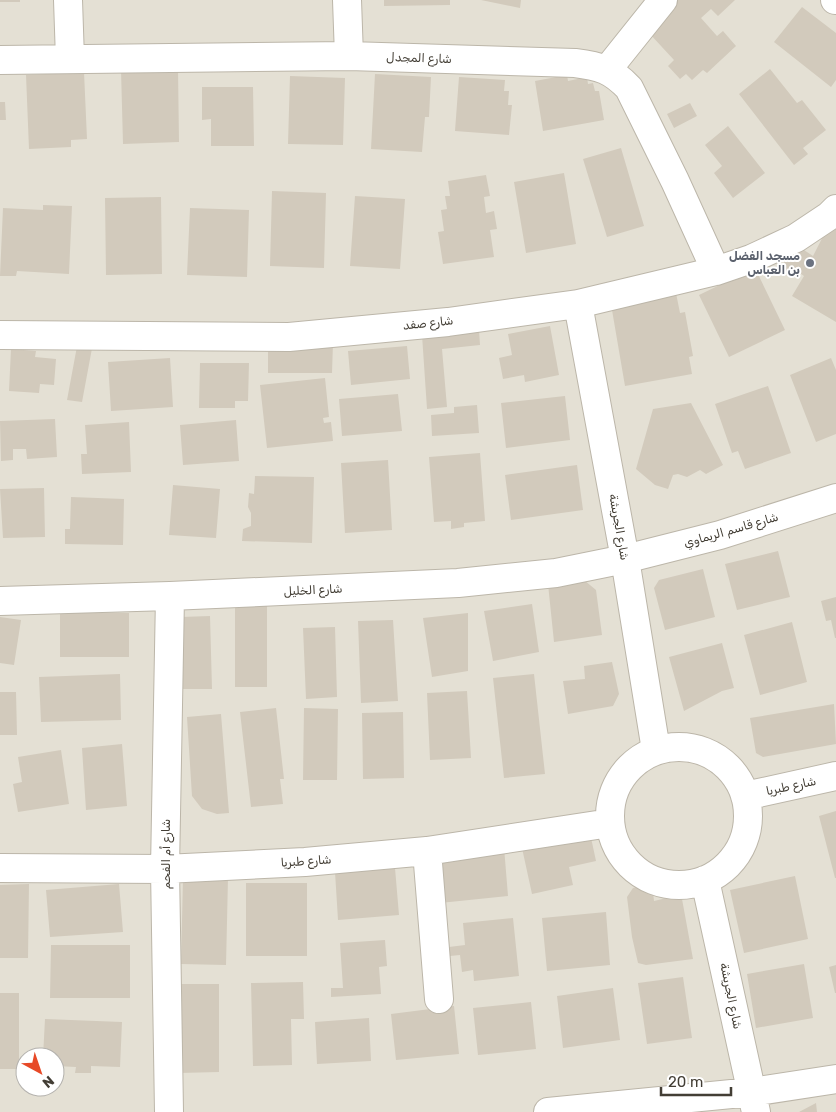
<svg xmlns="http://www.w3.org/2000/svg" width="836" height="1112" font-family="Rubik,'Noto Sans Arabic',sans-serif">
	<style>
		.residential { fill: #e4e0d4; fill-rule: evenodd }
		.building { fill: #d2cabc }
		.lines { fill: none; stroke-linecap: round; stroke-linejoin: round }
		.minor-casing { stroke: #bcb6a9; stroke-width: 30 }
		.minor { stroke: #fff; stroke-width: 28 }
		.worship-dot { fill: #6b7280; stroke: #fff; stroke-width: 2 }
		.labels { text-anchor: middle; stroke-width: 4; stroke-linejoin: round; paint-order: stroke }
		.street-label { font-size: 12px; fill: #433e35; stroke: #fff }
		.worship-label { font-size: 12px; font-weight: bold; fill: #5b616d; stroke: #fff; text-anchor: end }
	</style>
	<rect width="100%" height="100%" fill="#f1eee5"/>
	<path class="residential" d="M0,0h836v1112h-836zM25,1057h30v30h-30z"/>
	<path class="building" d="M0,0h20v2h-20z
		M384,0h66v5l-66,1z
		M481,0h40l-1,8z
		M674,0h61l-17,16 -7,-7 -10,9 16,18 6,-5 13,15 -29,27 -4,-3 -11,10 -6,-6 -6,5 -12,-13 6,-6 -25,-27z
		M802,7l34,26v47l-5,7 -57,-45z
		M178,69l1,73 -56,2 -2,-74z
		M770,69l27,34 5,-3 24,30 -23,18 5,6 -14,11 -55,-71z
		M84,72l3,67 -16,1v7l-42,2 -3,-74z
		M375,74l56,3 -2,40h-4l-3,35 -51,-3z
		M567,75l1,6 19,-4 1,7 5,-1 2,8h4l5,29 -61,11 -8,-50z
		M290,76l55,2 -2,67 -55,-1z
		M459,77l46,3 -1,11h5l-1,14h4l-3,30 -54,-4z
		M202,87h51l1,59h-43v-27l-9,1z
		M0,102h5l1,18h-6z
		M690,103l7,13 -23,12 -7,-14z
		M728,126l37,47 -32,25 -19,-25 8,-7 -17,-21z
		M621,148l23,78 -37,11 -24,-78z
		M564,173l12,71 -50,9 -12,-71z
		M486,175l4,21 -6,1 2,16 8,-2 3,18 -7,1 4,27 -51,7 -5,-32 6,-1 -3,-21 6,-1 -2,-13h5l-2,-15z
		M272,191l54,2 -2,75 -54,-2z
		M355,196l50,3 -5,70 -50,-3z
		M161,197l1,77 -56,1 -1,-77z
		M43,205l29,1 -3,68 -52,-3 -1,5h-16l3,-68 40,2z
		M190,208l59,2 -2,67 -60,-2z
		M834,215l2,1v106l-44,-26 12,-20 -7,-5 -4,6 -6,-4 -6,-23 11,-8 21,14z
		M755,268l30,62 -56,27 -30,-62z
		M676,293l4,20 5,-1 8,44 -4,1 3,17 -67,12 -13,-76 6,-1 -2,-6z
		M550,326l9,49 -34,7 -1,-7 -21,4 -4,-21 13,-3 -4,-21z
		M479,330l1,15 -38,4 5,58 -20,2 -5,-74z
		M78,341l15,2 -11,59 -15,-2z
		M268,343h65l-1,30h-64z
		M407,346l3,33 -59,6 -3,-34z
		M11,349l25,2 -1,6 21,2 -2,26 -14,-1 -1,9 -30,-2z
		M170,358l3,49 -62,4 -3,-49z
		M831,358l5,12v64l-20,8 -26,-67z
		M200,363h49l-1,38h-13v7h-36z
		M325,378l4,39 -6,1 1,5 7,-1 2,19 -66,7 -7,-63z
		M768,386l23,67 -46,16 -7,-18 -6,2 -17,-49z
		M398,394l4,37 -60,5 -3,-37z
		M565,396l5,44 -64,8 -5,-45z
		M691,403l32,62 -17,9 -6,-4 -13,7 -9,-3 -5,1 -5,14 -13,-4 -19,-16 17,-60z
		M477,405l2,28 -47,3 -1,-21 23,-2v-6z
		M55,419l2,38 -30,2 -1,-10h-13v11l-12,1 -1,-40z
		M236,420l3,41 -56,4 -3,-40z
		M129,422l2,50 -49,2 -1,-20h6l-2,-29z
		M480,453l5,68 -21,2v4l-13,2v-8l-17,1 -5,-65z
		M388,460l4,70 -47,3 -4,-70z
		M577,465l6,45 -72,10 -6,-45z
		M255,476l59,1 -2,66 -70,-2 1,-12 8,-3v-13l-3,-6 1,-14 5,1z
		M173,485l47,4 -4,49 -47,-3z
		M44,488l1,49 -42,1 -3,-49z
		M71,497l53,2 -1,46 -58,-1v-15h5z
		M778,551l12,46 -53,13 -12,-46z
		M703,569l12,48 -50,13 -11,-42 5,-8z
		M584,580l12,10 6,45 -48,7 -6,-58z
		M836,597v41h-1l-4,-18 -5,1 -5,-20z
		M532,604l7,48 -46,9 -9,-50z
		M235,605h32v82h-32z
		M60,613h69v44h-69z
		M468,613v58l-36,6 -9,-59z
		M210,616l2,73h-30l-1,-72z
		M0,617l21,3 -7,45 -14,-2z
		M393,620l5,81 -37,2 -3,-82z
		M792,622l15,60 -47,13 -16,-60z
		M335,627l2,70 -31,2 -3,-71z
		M722,643l12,45 -12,3 -38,20 -15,-54z
		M612,662l7,32 -6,12 -45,8 -5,-33 22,-2 -1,-13z
		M120,674l1,46 -80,2 -2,-45z
		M534,674l11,100 -41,4 -11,-100z
		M467,691l4,67 -41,2 -3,-67z
		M0,692h16l1,43h-17z
		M834,704l2,40 -73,13 -7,-4 -6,-35z
		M276,708l8,71h-4l3,25 -32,3 -11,-95z
		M304,708l34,1 -1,71h-34z
		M403,712l1,66 -41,1 -1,-66z
		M221,714l8,99 -12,1 -15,-5 -10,-13 -5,-79z
		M122,744l5,62 -41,4 -4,-62z
		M61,750l8,54 -51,8 -5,-28 9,-2 -4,-25z
		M836,811v67h-1l-16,-62z
		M590,833l6,28 -27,6 4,18 -41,9 -10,-46z
		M504,847l4,49 -68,7 -5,-49z
		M395,868l4,47 -61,5 -3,-48z
		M795,876l13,63 -64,14 -14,-63z
		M183,878h45l-2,87 -45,-1z
		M246,883h61v73h-61z
		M29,884l-1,74h-28v-73z
		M119,884l4,48 -73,5 -4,-47z
		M644,885l9,7 1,9 21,-5 7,3 11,60 -47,6 -8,-2 -6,-26 -5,-40 6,-9z
		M606,912l4,53 -63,6 -5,-53z
		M513,918l6,58 -45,5 -1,-11 -11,2 -2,-17 -10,1 -1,-9 16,-2 -2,-22z
		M385,940l2,26 -8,1 2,27 -50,3v-9h12l-3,-45z
		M51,945h79v53h-80z
		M804,964l9,54 -57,10 -9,-54z
		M836,965v28h-1l-6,-26z
		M683,977l9,61 -45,6 -9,-61z
		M303,982l1,37h-13l1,46 -39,1 -2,-83z
		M178,984h41v88l-40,1z
		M613,988l7,52 -57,8 -6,-52z
		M0,993h19v76h-19z
		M531,1002l5,47 -58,6 -5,-47z
		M454,1006l5,48 -63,6 -5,-46z
		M369,1018l2,43 -54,3 -2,-42z
		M45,1019l77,3 -2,45 -29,-1v7h-16l1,-6 -21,-1v-9h-12z
		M816,1103l1,9h-18z"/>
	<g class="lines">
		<defs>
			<path id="minor" d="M68,0l2,59
				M347,0l2,56
				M835,0h1
				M0,60l349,-4 226,7c25,3 37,7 54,25l46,93 41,90
				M607,70l56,-70
				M578,304l47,255 31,191
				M0,335l289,2 159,-15 130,-18 138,-33 35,-12 45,-21 33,-22 7,-7
				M0,601l170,-5 288,-13 98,-10 69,-14 95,-24 116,-37
				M610 816a69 69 0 1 1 138 0a69 69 0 1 1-138 0Z
				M745,796l91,-20
				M427,851l12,148
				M0,868l165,1 140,-7 122,-11 183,-28
				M705,880l51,232
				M169,1112l-4,-243 5,-273
				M548,1112l204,-20 84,-13"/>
		</defs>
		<use href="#minor" class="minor-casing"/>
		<use href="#minor" class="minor"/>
	</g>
	<circle class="worship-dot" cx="810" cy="263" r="5"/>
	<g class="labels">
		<g class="street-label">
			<text transform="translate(419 58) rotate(2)" y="4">شارع المجدل</text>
			<text transform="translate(428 323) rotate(-6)" y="4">شارع صفد</text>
			<text transform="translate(619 527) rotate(80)" y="4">شارع الجريشة</text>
			<text transform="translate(731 530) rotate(-16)" y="4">شارع قاسم الريماوي</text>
			<text transform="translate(313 590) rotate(-3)" y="4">شارع الخليل</text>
			<text transform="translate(791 786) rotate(-12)" y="4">شارع طبريا</text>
			<text transform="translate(166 854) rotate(-90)" y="4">شارع أم الفحم</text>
			<text transform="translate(306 861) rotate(-4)" y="4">شارع طبريا</text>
			<text transform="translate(731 996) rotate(78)" y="4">شارع الجريشة</text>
		</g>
		<g class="worship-label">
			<text x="800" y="260">مسجد الفضل<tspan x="800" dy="14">بن العباس</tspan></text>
		</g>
	</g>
	<g transform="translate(40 1072) rotate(140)"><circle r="24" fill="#ffffff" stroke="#b4b2ae"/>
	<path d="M0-4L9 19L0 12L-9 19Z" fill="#e74927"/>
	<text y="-8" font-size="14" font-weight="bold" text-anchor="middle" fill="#433e35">N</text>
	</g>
	<path d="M661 1087v8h70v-8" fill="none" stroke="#433e35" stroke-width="2.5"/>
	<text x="668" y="1087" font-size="15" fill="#433e35" stroke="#ffffff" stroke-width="4" paint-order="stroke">20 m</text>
</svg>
